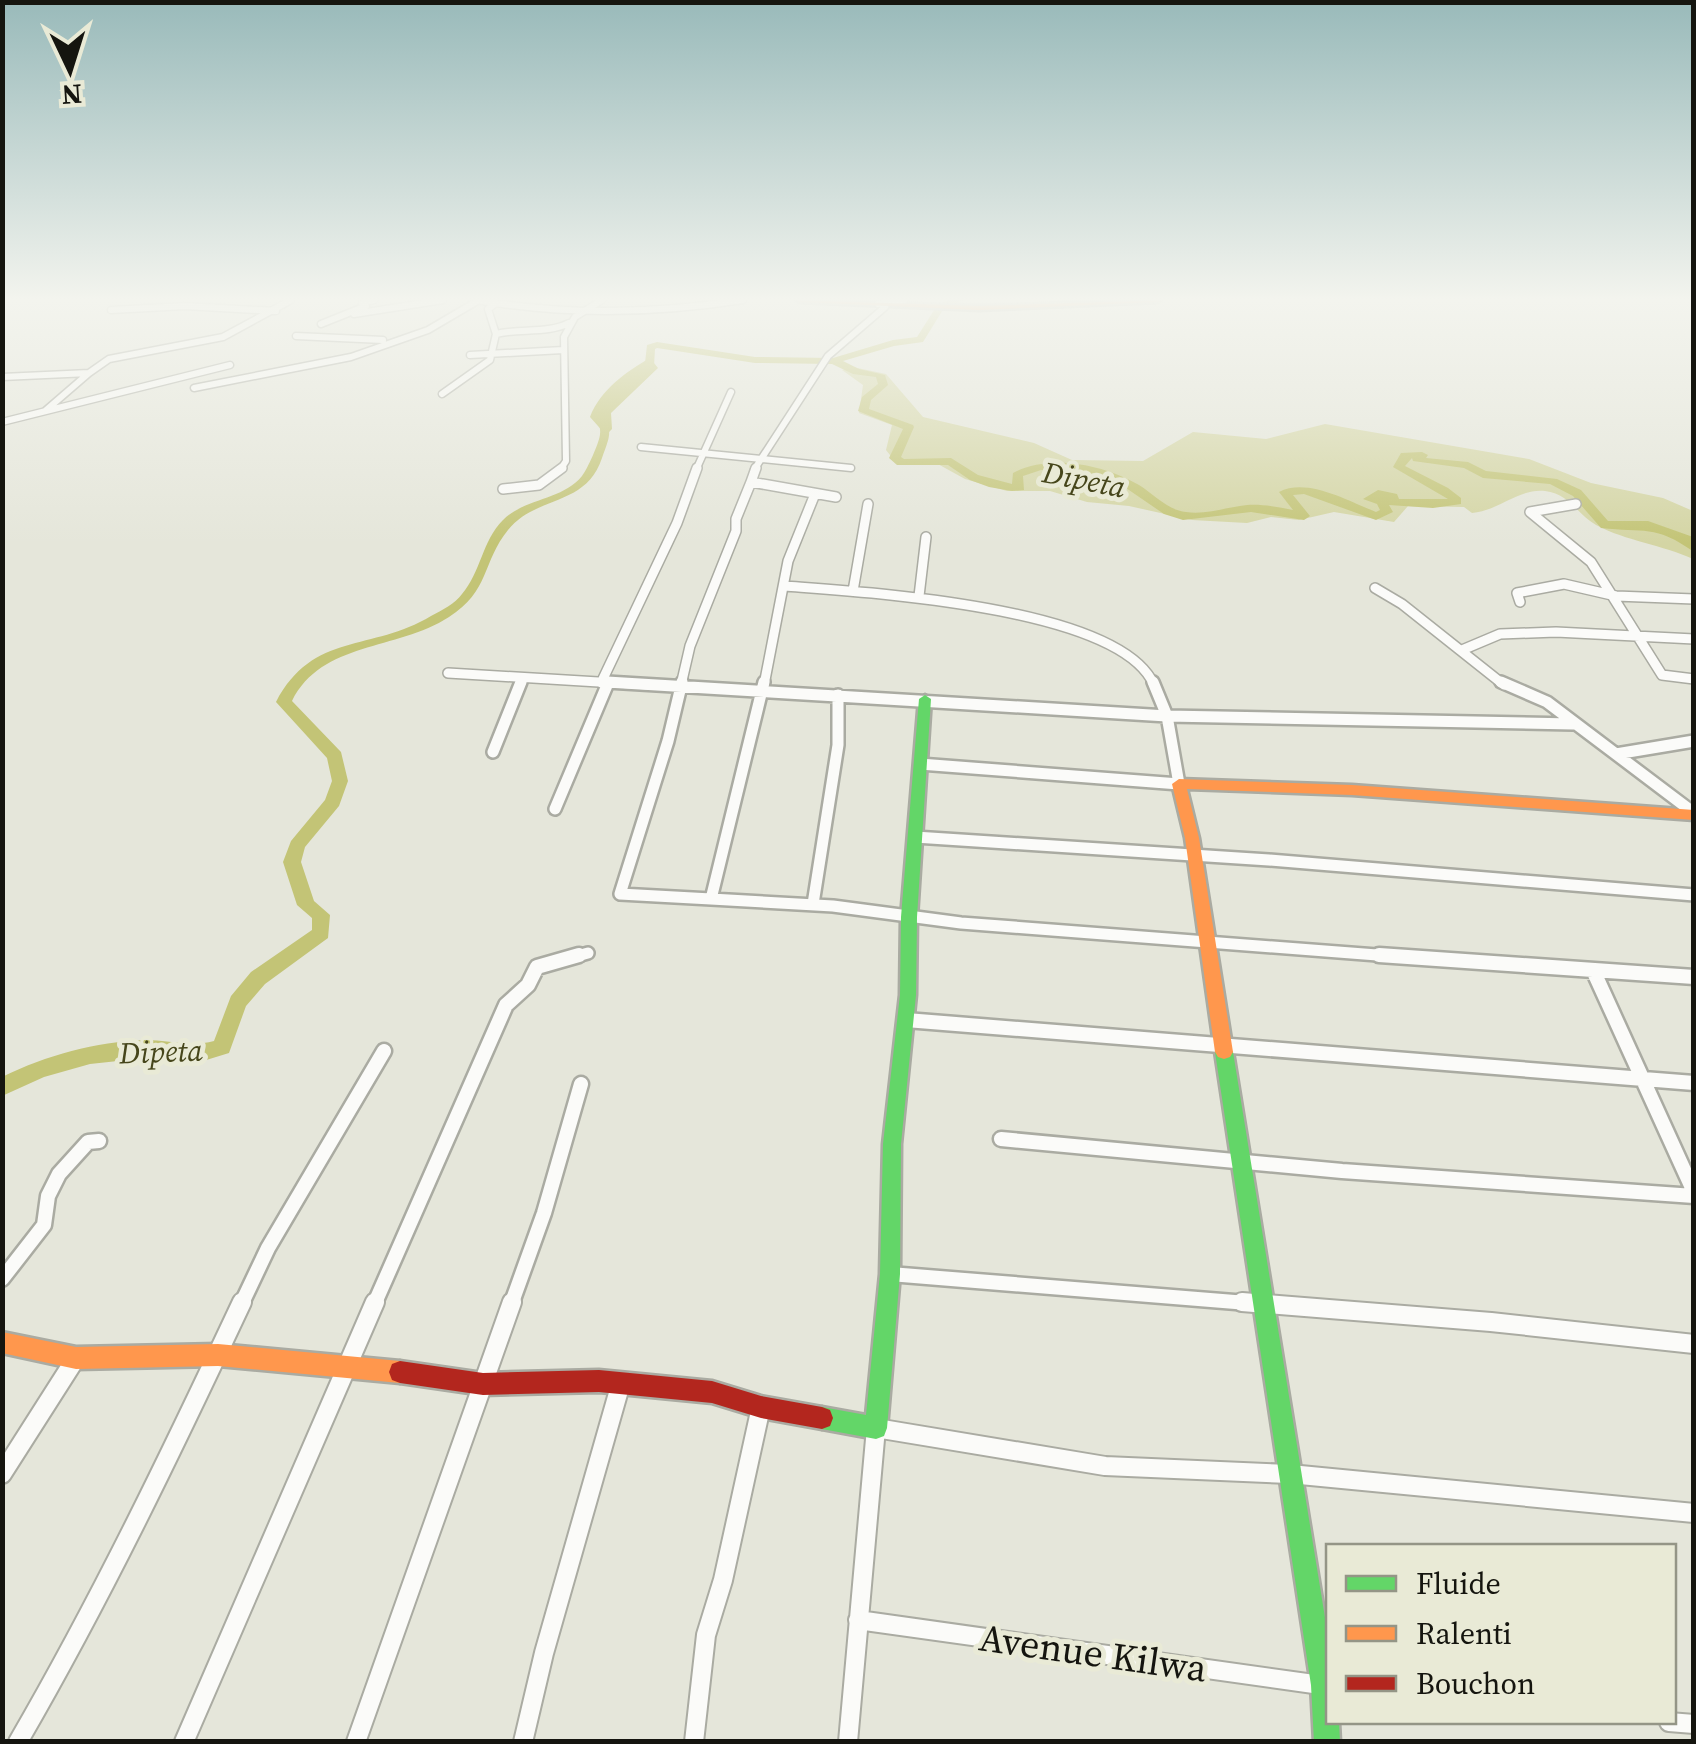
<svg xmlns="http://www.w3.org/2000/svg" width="1696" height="1744" font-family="'Source Serif 4',serif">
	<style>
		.green { fill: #d4d5a4 }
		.water { fill: #c3c476 }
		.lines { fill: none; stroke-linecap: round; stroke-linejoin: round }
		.river { fill: #c3c476; fill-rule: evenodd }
		.street-far4-casing { stroke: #aaaba2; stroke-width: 9 }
		.street-far3-casing { stroke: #aaaba2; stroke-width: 12 }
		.street-far2-casing { stroke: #aaaba2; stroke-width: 16 }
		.street-far1-casing { stroke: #aaaba2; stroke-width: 19 }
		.street-casing { stroke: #aaaba2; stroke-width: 22 }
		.fast-casing { stroke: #aaaba2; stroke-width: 5 }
		.slow-casing { stroke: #aaaba2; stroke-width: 5 }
		.jam-casing { stroke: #aaaba2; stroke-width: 5 }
		.street-far4 { stroke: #fbfbf9; stroke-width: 6 }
		.street-far3 { stroke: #fbfbf9; stroke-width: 9 }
		.street-far2 { stroke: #fbfbf9; stroke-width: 11 }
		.street-far1 { stroke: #fbfbf9; stroke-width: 14 }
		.street { stroke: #fbfbf9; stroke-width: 18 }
		.fast { fill: #63d668; fill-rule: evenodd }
		.slow { fill: #ff974d; fill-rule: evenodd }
		.jam { fill: #b3261e; fill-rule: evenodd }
		.labels { text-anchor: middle; stroke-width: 10; stroke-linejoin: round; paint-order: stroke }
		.far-water-label { font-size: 30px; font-style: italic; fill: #46461b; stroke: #e9ead6 }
		.near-street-label { font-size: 38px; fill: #15150f; stroke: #e9ead6 }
	</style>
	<rect width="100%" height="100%" fill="#e5e6da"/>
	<path class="green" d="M853,367l33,7 37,43 111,26 38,17 71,1 50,-29 73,7 59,-15 204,35 62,24 72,15 30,13v48c-30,-14 -67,-18 -97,-34 -18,-10 -26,-31 -51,-34 -26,-3 -47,20 -73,22l-8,-6 -56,-1 -14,16 -60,-10 -35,8 -28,-3 -24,6 -55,-3 -63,-14 -42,-4 -37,-11h-43l-42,-12 -29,-16 -39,1 -11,-14 6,-25 -33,-12 4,-28 -21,-15z"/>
	<path class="water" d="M650,358l8,10 -47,45 1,16 -6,6 -16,-18c10,-27 37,-46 60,-59z"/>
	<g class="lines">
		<path class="river" d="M950,300h14l-20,8 -21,34 -29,4 -51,15 16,8 26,6 3,10 -17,15 -2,9 44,16 1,2 -13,30 3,2 47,-1 27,17 34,9 1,-11c37,-20 92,-8 126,12 15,9 28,25 47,27 20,3 41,-5 61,-7 16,-1 31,2 46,5l-14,-18c28,-15 69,9 97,20l4,-2 -3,-6 -14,-5 15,-9 19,4 2,5h49l-55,-32 8,-14 21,-1 6,3 -2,3 42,4 18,9 71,8 24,11 27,31h40l45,16 1,15c-39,-28 -50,-19 -93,-24l-28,-32 -23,-12 -67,-6 -19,-10 -51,-7 -1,-3 -7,8 43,22 13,10v6l-28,4 -44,-3 4,7 -17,8 -72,-26 -11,1 17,21 -6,4 -53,-8 -68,8 -19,-6 -38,-26 -39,-14 -46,-4 -18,6 1,14 -12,1 -23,-4 -19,-7 -22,-15h-51l-8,-7 14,-29 -45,-18 4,-14 16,-13 -2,-7 -23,-3 -21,-10 -77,-1 -98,-15 -2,1 -1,17 -12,12 -9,-2 12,-13 2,-18 10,-3 98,15 78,1 60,-18 24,-3 21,-33z
			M597,412l9,2c6,21 3,24 -4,44 -16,49 -66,37 -94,72 -26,32 -18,61 -59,87 -53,34 -127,24 -157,84l49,51 7,29 -9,25 -34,41 -4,15 13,39 16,14 -2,23 -63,46 -19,22 -17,47 -26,8 -57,-3 -56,6 -46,13 -42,19v-19c45,-22 93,-35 143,-37 23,0 46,7 69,1l17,-45 20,-24 61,-42v-12l-15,-13 -14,-43 8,-21 34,-41 7,-19 -5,-23 -51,-56c37,-71 96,-50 155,-86 11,-6 24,-12 31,-22 19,-22 20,-53 41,-74 22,-22 60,-20 79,-44 5,-6 18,-35 18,-42 1,-7 -3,-16 -3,-22z"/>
		<defs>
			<path id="street-far4" d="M477,300c90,16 176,14 266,0
				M878,304l26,-4
				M111,310l74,-4 91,5
				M354,314l89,-14
				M321,324l45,-18 -4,-3 12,-3
				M496,334c24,-6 51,0 73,-11
				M296,336l87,4
				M470,355l93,-5
				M2,377l87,-4 20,-14 114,-22 68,-37
				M194,388l157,-31 77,-27 51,-30
				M442,394l48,-34 6,-26 -8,-25 8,-6
				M45,411l44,-38
				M2,422l228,-57
				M641,447l210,21
				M560,470l6,-9 -2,-124 11,-20 27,-17
				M696,470l35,-78
				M754,470l74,-114 57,-49"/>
			<path id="street-far3" d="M756,468l-5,14 85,15
				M503,489l36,-4 23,-17
				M1576,504l-46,8 61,50 71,113 32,4
				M785,586c77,6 335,20 369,99
				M1375,588l27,16 102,81
				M853,591l15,-87
				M919,596l7,-59
				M1520,602l-3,-9 47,-9 52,12 78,3
				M1462,650l38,-16 56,-2 138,7
				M448,673l200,12
				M601,683l76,-160 20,-55
				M520,685l3,-7
				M681,685l9,-39 46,-115v-12l15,-37
				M764,685l24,-124 27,-67"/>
			<path id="street-far2" d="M607,682l560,34 12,68 -259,-20
				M682,682l-14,59 -48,153 91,5
				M764,682l-53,217 122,7 128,17 455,35
				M1153,682l14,34 406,8
				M1501,682l46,20 147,111
				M493,752l28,-70
				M1616,754l78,-13
				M555,809l53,-126
				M915,837l354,23 425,35
				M813,904l25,-159v-50
				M570,958l18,-5"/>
			<path id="street-far1" d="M1379,955l315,22
				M1593,970l101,222
				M906,1020l788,63
				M1001,1139l341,32 352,25
				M890,1274l383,31
				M2,1279l42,-54 4,-29 11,-22 29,-32 11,-1
				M241,1305l27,-57 116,-197
				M374,1305l132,-300 22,-20 9,-18 42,-12
				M511,1305l33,-92 37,-129"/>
			<path id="street" d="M1242,1302l249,20 203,22
				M2,1474l74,-116
				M858,1620l470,66
				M1669,1722l25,2
				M18,1742c83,-143 154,-291 224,-440
				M184,1742l191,-440
				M356,1742l156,-440
				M523,1742l21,-89 77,-270
				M694,1742l12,-107 17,-55 38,-173
				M848,1742l28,-314 229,38 185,8 404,39"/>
			<path id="fast" d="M925,695l6,4 -14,218 -1,78 -15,149 -1,130 -13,154 -3,8 -8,3 -54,-10 -8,-3 -3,-8 3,-8 8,-3 44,8 14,-141 3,-130 17,-149 1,-78 18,-218z
				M1224,1045l6,2 3,5 95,584v86h11l1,20h-26l-3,-57 -96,-633 3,-5z"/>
			<path id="slow" d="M796,300l183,6 182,-6 -4,2 -178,8 -179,-8z
				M1179,779l173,6 342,25v10l-342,-25 -165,-6 12,49 34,214 -3,5 -6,2 -6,-2 -3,-5 -30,-214 -13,-54z
				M2,1332l74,15 142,-3 182,17 8,3 3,8 -3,8 -8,3 -182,-17 -142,3 -74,-16z"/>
			<path id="jam" d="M400,1361l83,12 116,-3 113,11 49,15 61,11 8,3 3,8 -3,8 -8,3 -61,-11 -49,-15 -113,-11 -116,3 -83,-12 -8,-3 -3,-8 3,-8z"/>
		</defs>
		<use href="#street-far4" class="street-far4-casing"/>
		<use href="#street-far3" class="street-far3-casing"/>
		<use href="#street-far2" class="street-far2-casing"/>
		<use href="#street-far1" class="street-far1-casing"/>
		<use href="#street" class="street-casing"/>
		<use href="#fast" class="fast-casing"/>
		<use href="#slow" class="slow-casing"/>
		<use href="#jam" class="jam-casing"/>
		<use href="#street-far4" class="street-far4"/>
		<use href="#street-far3" class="street-far3"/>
		<use href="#street-far2" class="street-far2"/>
		<use href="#street-far1" class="street-far1"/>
		<use href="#street" class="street"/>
		<use href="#fast" class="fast"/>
		<use href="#slow" class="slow"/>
		<use href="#jam" class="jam"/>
	</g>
	<linearGradient id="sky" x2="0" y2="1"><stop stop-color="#99baba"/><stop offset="0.55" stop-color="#f3f4ee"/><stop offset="1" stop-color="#f3f4ee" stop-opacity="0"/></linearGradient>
	<rect width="1696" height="544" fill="url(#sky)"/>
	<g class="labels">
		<g class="far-water-label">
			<text transform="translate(1084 480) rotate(11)" y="10">Dipeta</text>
			<text transform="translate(161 1052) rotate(-2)" y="10">Dipeta</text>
		</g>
		<g class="near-street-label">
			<text transform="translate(1093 1653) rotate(8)" y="13">Avenue Kilwa</text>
		</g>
	</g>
	<rect width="1696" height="1744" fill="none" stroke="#15150f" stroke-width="10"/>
	<rect x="1326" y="1544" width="350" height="180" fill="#e9ead6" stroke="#949586" stroke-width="2.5"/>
	<rect x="1346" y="1576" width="50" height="15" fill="#63d668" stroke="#949586" stroke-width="2.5"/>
	<text x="1416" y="1594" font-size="30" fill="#15150f">Fluide</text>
	<rect x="1346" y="1626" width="50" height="15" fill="#ff974d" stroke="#949586" stroke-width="2.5"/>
	<text x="1416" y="1644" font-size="30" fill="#15150f">Ralenti</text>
	<rect x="1346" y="1676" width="50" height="15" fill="#b3261e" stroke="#949586" stroke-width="2.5"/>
	<text x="1416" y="1694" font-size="30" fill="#15150f">Bouchon</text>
	<g transform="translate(70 70) rotate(176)" stroke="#e9ead6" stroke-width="8" paint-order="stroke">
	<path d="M0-8L18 38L0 25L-18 38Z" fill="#15150f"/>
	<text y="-15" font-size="28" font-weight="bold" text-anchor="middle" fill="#15150f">N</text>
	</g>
</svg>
